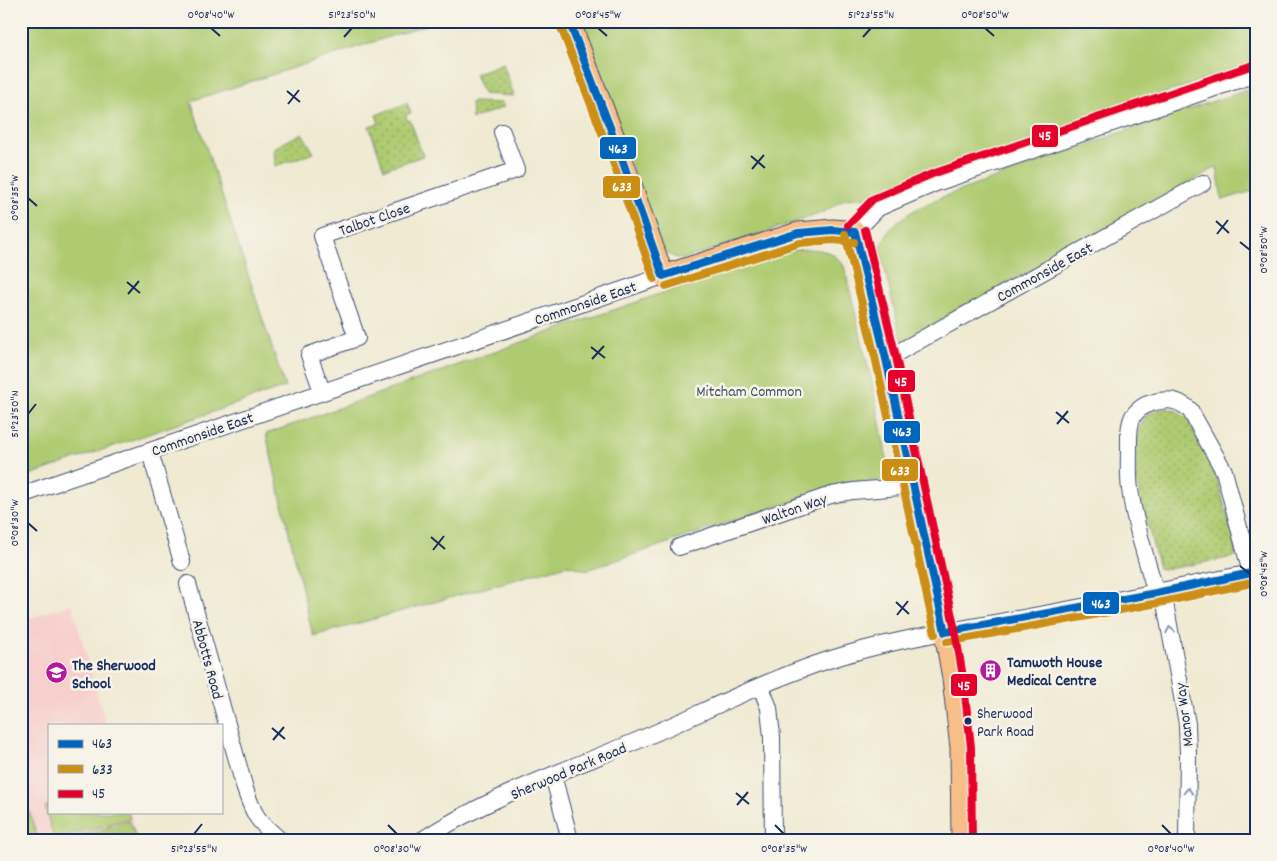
<svg xmlns="http://www.w3.org/2000/svg" width="1277" height="861" font-family="Dekko,sans-serif">
	<style>
		.built { fill: #f7d0cd }
		.grass { fill: url(#grass-dots); stroke: #657d68 }
		.park { fill: #afcb71; stroke: #657d68 }
		.lines { fill: none; stroke-linecap: round; stroke-linejoin: round }
		.minor-casing { stroke: #3b4b70; stroke-width: 18 }
		.major-casing { stroke: #3b4b70; stroke-width: 23 }
		.minor { stroke: #fff; stroke-width: 16 }
		.major { stroke: #f7be88; stroke-width: 21 }
		.bus-1-casing { stroke: #f7f3e8; stroke-width: 11 }
		.bus-2-casing { stroke: #f7f3e8; stroke-width: 11 }
		.bus-3-casing { stroke: #f7f3e8; stroke-width: 11 }
		.bus-1 { stroke: #0065bd; stroke-width: 8 }
		.bus-2 { stroke: #cb8e13; stroke-width: 8 }
		.bus-3 { stroke: #e4002b; stroke-width: 8 }
		.oneway { stroke: #8d97ae }
		.ticks { fill: none; stroke: #1b2f5e; stroke-width: 2 }
		.bus-dot { fill: #1b2f5e; stroke: #f7f3e8; stroke-width: 2 }
		.labels { text-anchor: middle; stroke-width: 5; stroke-linejoin: round; paint-order: stroke }
		.bus-label { font-size: 15px; fill: #1b2f5e; stroke: #f7f3e8; text-anchor: start }
		.street-label { font-size: 16px; fill: #1b2f5e; stroke: #f7f3e8 }
		.park-label { font-size: 16px; fill: #405663; stroke: #f7f3e8 }
		.poi-label { font-size: 16px; font-weight: bold; fill: #1b2f5e; stroke: #f7f3e8; text-anchor: start }
		.line-badge { stroke: #f7f3e8; stroke-width: 2 }
		.badge-label { font-size: 14px; text-anchor: middle; font-weight: bold; fill: #fff }
		.neatline { fill: none; stroke: #1b2f5e; stroke-width: 2 }
		.ticks-label { font-size: 12px; text-anchor: middle; fill: #1b2f5e }
	</style>
	<defs>
		<pattern id="grass-dots" width="8" height="8" patternUnits="userSpaceOnUse" patternTransform="scale(1.25)"><rect width="8" height="8" fill="#afcb71"/><path d="M2 2h.1M6 6h.1" fill="none" stroke="#8ea560" stroke-width="1.8" stroke-linecap="round"/></pattern>
	</defs>
	<rect width="100%" height="100%" fill="#f7f3e8"/>
	<filter id="ink" filterUnits="userSpaceOnUse"><feTurbulence type="fractalNoise" baseFrequency=".02" numOctaves="2"/><feDisplacementMap in="SourceGraphic" scale="10" xChannelSelector="R" yChannelSelector="G"/><feConvolveMatrix kernelMatrix="1 2 1 2 8 2 1 2 1" color-interpolation-filters="sRGB"/></filter>
	<filter id="wash" filterUnits="userSpaceOnUse"><feTurbulence type="fractalNoise" baseFrequency=".0096" numOctaves="4" result="noise"/><feDisplacementMap in="SourceGraphic" scale="20" xChannelSelector="R" yChannelSelector="G"/><feGaussianBlur stdDeviation="1.12" result="paint"/><feColorMatrix in="noise" values="0 0 0 0 0 0 0 0 0 0 0 0 0 0 0 0 0 1.4 0 .05"/><feComposite in="paint" operator="in"/></filter>
	<g filter="url(#wash)">
		<rect width="100%" height="100%" fill="#f0ead3"/>
		<path class="built" d="M72,604l34,121h-57v87h81l8,28h-117v-219z"/>
		<path class="grass" d="M503,63l11,33 -31,-2 -8,-20z
			M471,102l31,1 2,4 -32,12z
			M407,103l4,10 -5,2 1,6 3,-1 13,36 -39,13 -15,-43 10,-3 -3,-8z
			M302,133l12,20 -39,13 -1,-18z
			M1165,408l12,3 11,9 27,52 19,67 2,15 -2,3 -72,13 -3,-2 -23,-87 1,-34 1,-16 7,-14 13,-8z"/>
		<path class="park" d="M21,21h417l-247,80 94,286 -264,91z
			M579,21h677v40l-386,136 -25,2 -23,14 -138,46c-11,-1 -16,-4 -23,-13z
			M1256,87v103l-34,10 -5,-33 -315,175 -22,-93c11,-31 30,-36 57,-50l205,-74z
			M791,250c21,-1 40,-4 53,16l29,121 18,93 -41,2 -263,88 -20,-5 -254,71 -47,-202 281,-101 228,-79z
			M49,805v7h79l2,7 -76,20 -9,-32z
			M28,807l10,33h-17v-31z
			M130,821l6,19h-71z"/>
	</g>
	<g filter="url(#ink)">
		<g class="lines">
			<defs>
				<path id="minor" d="M855,232l23,-24 58,-25 320,-109
					M886,359l317,-176
					M322,391l-13,-36 48,-17 -35,-102 194,-66 -14,-38
					M150,452l32,110
					M21,495l642,-219
					M679,547l152,-52 22,-4 60,-5
					M188,584l57,205c10,29 12,31 35,51
					M1163,592l24,132 1,29 -1,87
					M1156,593c-9,-32 -22,-71 -26,-104 -2,-13 -1,-26 -1,-39 0,-11 -1,-24 4,-34 5,-7 11,-11 18,-13 16,-5 27,-4 39,7l34,61 27,102
					M761,687l8,21 3,29 1,103
					M553,775l17,65
					M422,840c63,-41 136,-67 205,-95 73,-30 144,-69 221,-91 62,-18 127,-27 191,-39 72,-13 144,-29 217,-43"/>
				<path id="major" d="M569,21l49,127 45,128 135,-43 35,-3 22,2 31,127 59,273 8,46 8,70 1,92"/>
			</defs>
			<use href="#minor" class="minor-casing"/>
			<use href="#major" class="major-casing"/>
			<use href="#minor" class="minor"/>
			<use href="#major" class="major"/>
			<defs>
				<path id="bus-1" d="M569,21l49,127 45,128
					M855,232l31,127 59,273
					M663,276l135,-43 35,-3 22,2
					M945,632l211,-39 100,-21"/>
				<path id="bus-2" d="M560,25l49,126 45,128
					M845,234l31,127 59,273
					M666,286l134,-43 33,-3 21,2
					M947,642l211,-39 98,-21"/>
				<path id="bus-3" d="M848,225l25,-26 59,-25 321,-109
					M865,230l31,127 59,273 8,47 8,70 1,93"/>
			</defs>
			<use href="#bus-1" class="bus-1-casing"/>
			<use href="#bus-2" class="bus-2-casing"/>
			<use href="#bus-3" class="bus-3-casing"/>
			<use href="#bus-1" class="bus-1"/>
			<use href="#bus-2" class="bus-2"/>
			<use href="#bus-3" class="bus-3"/>
		</g>
		<defs><path id="oneway-chevron" d="M-2-3.5L2.5 0L-2 3.5" fill="none" stroke-width="1.6" stroke-linecap="round" stroke-linejoin="round" transform="scale(1.25)"/></defs>
		<g class="oneway">
			<use href="#oneway-chevron" transform="translate(1170 630) rotate(-101)"/>
			<use href="#oneway-chevron" transform="translate(1188 791) rotate(-89)"/>
		</g>
	</g>
	<path class="ticks" d="M211,28l9,8M598,28l9,8M985,28l9,8M344,37l8,-9M863,37l8,-9M287,91l13,11M288,104l11,-14M751,156l14,12M752,169l12,-14M28,198l9,8M1216,221l13,12M1217,234l11,-14M1240,242l10,8M127,282l13,11M128,294l11,-13M591,347l14,11M592,359l12,-13M1056,412l13,11M28,414l8,-10M1057,424l11,-13M28,523l9,8M431,537l14,12M433,550l11,-14M1240,566l10,8M896,602l13,12M897,615l11,-14M272,728l13,11M273,740l11,-13M736,793l13,11M737,805l11,-13M388,825l9,9M775,825l9,9M1162,825l9,9M194,834l8,-10"/>
	<defs>
		<symbol id="building-disc" viewBox="-11 -11 22 22"><circle r="9.5" fill="#b5179e" stroke="#f7f3e8"/><path d="M-4-6H4V6H1V3H-1V6H-4ZM-2.5-4.3h1.7v1.8h-1.7ZM.8-4.3h1.7v1.8H.8ZM-2.5-1h1.7V.8h-1.7ZM.8-1h1.7V.8H.8Z" fill="#fff"/></symbol>
		<symbol id="school-disc" viewBox="-11 -11 22 22"><circle r="9.5" fill="#b5179e" stroke="#f7f3e8"/><path d="M0-5L7-2L0 1L-7-2ZM-4 1L0 2.5L4 1V4Q0 6-4 4Z" fill="#fff"/></symbol>
	</defs>
	<g fill-rule="evenodd">
		<use href="#building-disc" x="978" y="658" width="25" height="25"/>
		<use href="#school-disc" x="44" y="660" width="25" height="25"/>
	</g>
	<circle class="bus-dot" cx="968" cy="721" r="4.5"/>
	<g class="labels">
		<g class="bus-label">
			<text x="977" y="718">Sherwood<tspan x="977" dy="18">Park Road</tspan></text>
		</g>
		<g class="street-label">
			<text transform="translate(374 218) rotate(-19)" y="6">Talbot Close</text>
			<text transform="translate(1044 271) rotate(-29)" y="6">Commonside East</text>
			<text transform="translate(585 302) rotate(-19)" y="6">Commonside East</text>
			<text transform="translate(202 433) rotate(-19)" y="6">Commonside East</text>
			<text transform="translate(794 508) rotate(-19)" y="6">Walton Way</text>
			<text transform="translate(209 659) rotate(75)" y="6">Abbotts Road</text>
			<text transform="translate(1183 715) rotate(-97)" y="6">Manor Way</text>
			<text transform="translate(568 770) rotate(-23)" y="6">Sherwood Park Road</text>
		</g>
		<g class="park-label">
			<text x="749" y="396">Mitcham Common</text>
		</g>
		<g class="poi-label">
			<text x="1007" y="667">Tamwoth House<tspan x="1007" dy="18">Medical Centre</tspan></text>
			<text x="72" y="670">The Sherwood<tspan x="72" dy="18">School</tspan></text>
		</g>
	</g>
	<g class="line-badge">
		<rect x="1031" y="124" width="28" height="24" rx="5" fill="#e4002b"/>
		<rect x="599" y="136" width="38" height="24" rx="5" fill="#0065bd"/>
		<rect x="602" y="175" width="39" height="24" rx="5" fill="#cb8e13"/>
		<rect x="887" y="369" width="29" height="24" rx="5" fill="#e4002b"/>
		<rect x="883" y="420" width="38" height="24" rx="5" fill="#0065bd"/>
		<rect x="881" y="458" width="38" height="24" rx="5" fill="#cb8e13"/>
		<rect x="1082" y="591" width="38" height="24" rx="5" fill="#0065bd"/>
		<rect x="950" y="673" width="28" height="24" rx="5" fill="#e4002b"/>
	</g>
	<g class="badge-label">
		<text x="1045" y="140">45</text>
		<text x="618" y="153">463</text>
		<text x="622" y="191">633</text>
		<text x="901" y="386">45</text>
		<text x="902" y="436">463</text>
		<text x="900" y="475">633</text>
		<text x="1101" y="608">463</text>
		<text x="964" y="690">45</text>
	</g>
	<rect width="1277" height="861" fill="none" stroke="#f7f3e8" stroke-width="55"/>
	<rect x="48" y="724" width="175" height="90" fill="#f7f3e8" stroke="#9fa5b1"/>
	<rect x="58" y="740" width="25" height="8" fill="#0065bd" stroke="#9fa5b1"/>
	<text x="92" y="748" font-size="15" fill="#1b2f5e">463</text>
	<rect x="58" y="765" width="25" height="8" fill="#cb8e13" stroke="#9fa5b1"/>
	<text x="92" y="774" font-size="15" fill="#1b2f5e">633</text>
	<rect x="58" y="790" width="25" height="8" fill="#e4002b" stroke="#9fa5b1"/>
	<text x="92" y="798" font-size="15" fill="#1b2f5e">45</text>
	<rect x="28" y="28" width="1222" height="806" class="neatline"/>
	<g class="ticks-label">
		<text x="211" y="18">0°08'40"W</text>
		<text x="352" y="18">51°23'50"N</text>
		<text x="598" y="18">0°08'45"W</text>
		<text x="871" y="18">51°23'55"N</text>
		<text x="985" y="18">0°08'50"W</text>
		<text transform="translate(14 198) rotate(-90)" y="4">0°08'35"W</text>
		<text transform="translate(1263 250) rotate(-90)" y="4">0°08'50"W</text>
		<text transform="translate(14 414) rotate(-90)" y="4">51°23'50"N</text>
		<text transform="translate(14 523) rotate(-90)" y="4">0°08'30"W</text>
		<text transform="translate(1263 574) rotate(-90)" y="4">0°08'45"W</text>
		<text x="194" y="852">51°23'55"N</text>
		<text x="397" y="852">0°08'30"W</text>
		<text x="784" y="852">0°08'35"W</text>
		<text x="1171" y="852">0°08'40"W</text>
	</g>
</svg>
